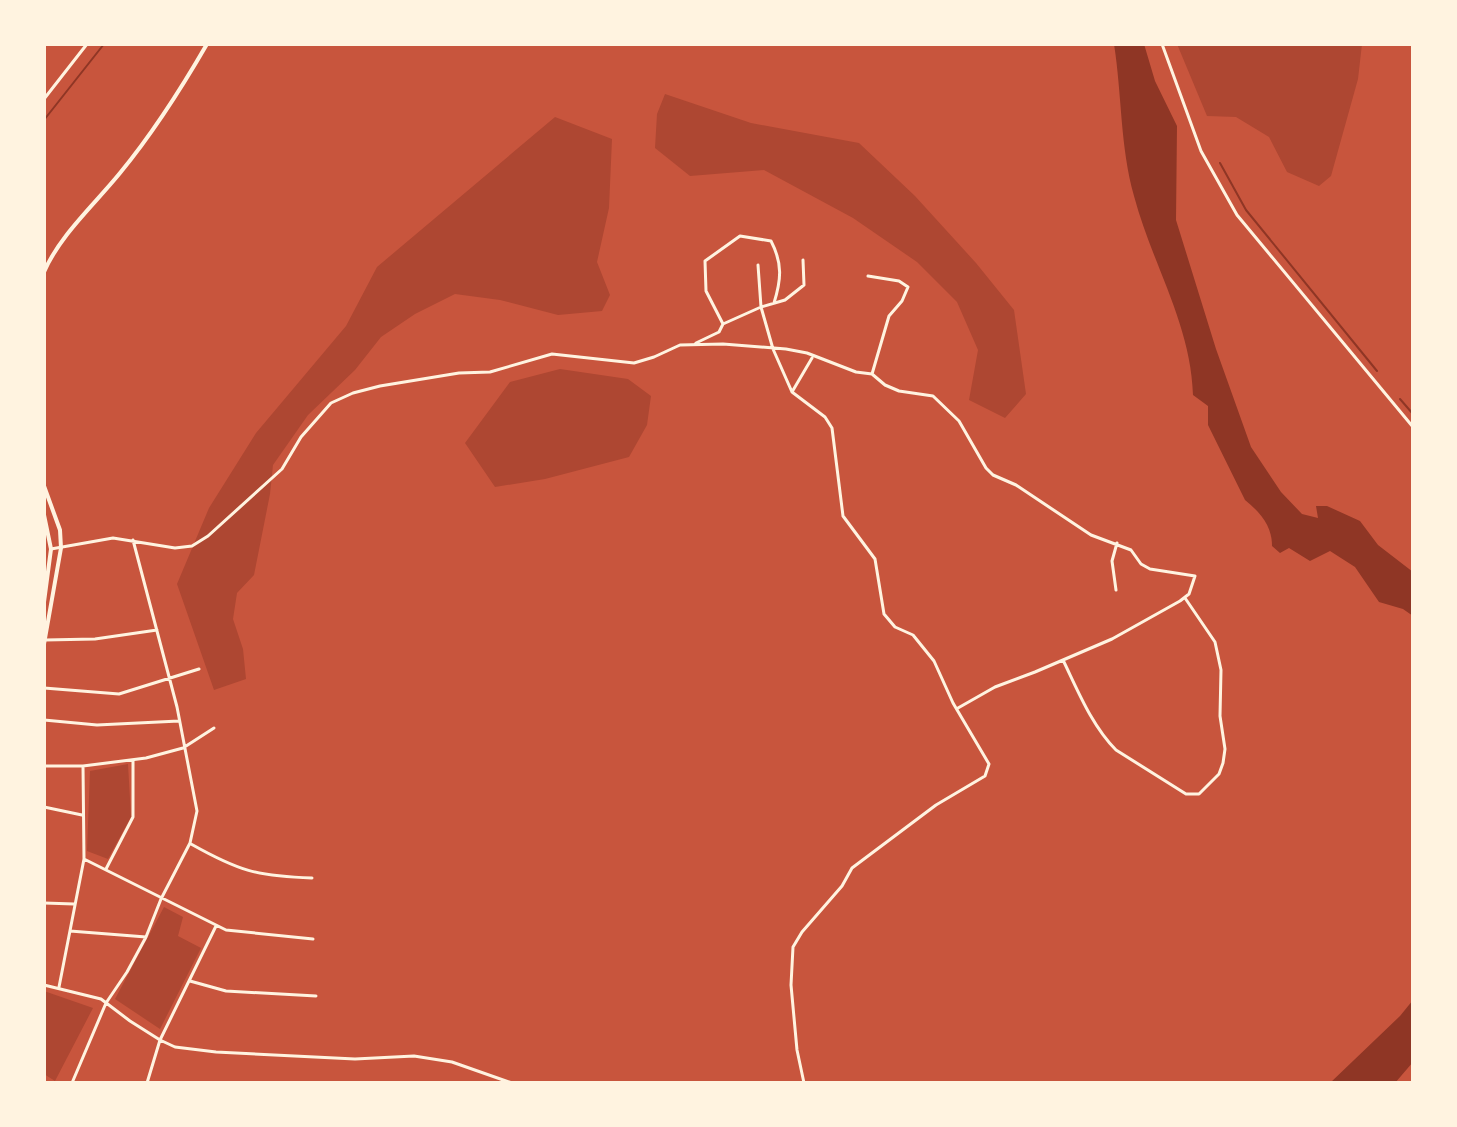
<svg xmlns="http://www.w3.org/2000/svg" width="1457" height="1127" font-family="'Asap Condensed',sans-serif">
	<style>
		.green { fill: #ae4732 }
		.water { fill: #8f3625 }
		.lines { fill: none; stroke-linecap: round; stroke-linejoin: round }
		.stream { stroke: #8f3625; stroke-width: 2 }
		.minor { stroke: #fff3e0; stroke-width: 3 }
		.tertiary { stroke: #fff3e0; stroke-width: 4 }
	</style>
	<rect width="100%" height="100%" fill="#c8553d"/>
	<path class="green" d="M1177,44h185l-4,35 -27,97 -12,10 -32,-14 -18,-35 -33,-20 -29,-1z
		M665,94l86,29 108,20 56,53 61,67 38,47 12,84 -21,24 -36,-18 9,-50 -21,-48 -40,-40 -64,-44 -89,-48 -74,6 -35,-28 2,-34z
		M555,117l57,22 -3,69 -12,54 13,33 -8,16 -44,4 -58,-15 -45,-6 -40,20 -34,23 -26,33 -47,45 -35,50 -3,29 -16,81 -17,18 -4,26 10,30 3,30 -32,11 -37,-106 32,-76 47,-75 90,-107 31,-59z
		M560,369l68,10 23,17 -4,29 -18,32 -84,22 -50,8 -30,-44 45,-61z
		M128,764l3,53 -23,42 -21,-8 3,-80z
		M164,907l19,10 -5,19 23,12 -41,81 -45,-30z
		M44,991l49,17 -38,73 -11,-7z"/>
	<path class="water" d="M1114,44h30l11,37 22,45 -1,94 40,129 35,98 30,45 21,22 16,4 -2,-12h11l33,15 18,24 35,27v44l-10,-7 -24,-7 -24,-35 -25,-16 -20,10 -21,-13 -9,5 -8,-7c0,-20 -11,-33 -27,-46l-37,-75v-19l-15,-11c-2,-71 -41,-131 -59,-199 -14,-50 -12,-101 -20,-152z
		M1413,1000v62l-18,21h-65l70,-67z"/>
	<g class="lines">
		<path class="stream" d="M44,120l60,-76
			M1220,163l26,47 131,161
			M1400,399l13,15"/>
		<path class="minor" d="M1162,44l39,107 36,64 176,212
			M44,99l43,-55
			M758,265l3,42 12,42 19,43 33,25 7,11 11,88 32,43 9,55 11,13 18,8 21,26 19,42 36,61 -4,12 -49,29 -84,63 -10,18 -40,46 -9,15 -2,38 6,65 7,33
			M723,324l-17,-33 -1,-30 35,-25 31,5c12,23 10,39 3,62
			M696,343l23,-11 4,-8 38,-17 24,-7 19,-15 -1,-25
			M872,374l13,11 14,6 34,5 26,25 27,47 7,7 23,10 75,50 40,15 10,14 9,5 45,7 -6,18 -9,7 -68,38 -77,33 -40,15 -37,21
			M792,392l20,-34
			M133,540l44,167 20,104 -7,32 -29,56 -15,38
			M51,549l62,-11 62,10 17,-2 16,-10 74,-67 19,-32 30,-34 22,-10 27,-7 79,-13 31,-1 62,-18 82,9 20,-6 26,-12 43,-1 63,5 21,4 49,19 16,2 17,-58 13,-15 6,-14 -9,-6 -31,-5
			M1116,590l-4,-29 5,-18
			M45,640l50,-1 62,-9
			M1063,660c15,31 29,66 53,90l70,44h13l20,-20 4,-11 2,-14 -5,-33 1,-46 -6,-28 -30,-44
			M44,688l75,6 80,-25
			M44,720l53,5 82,-4
			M44,766h39l1,93 -25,128
			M83,766l63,-8 37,-10 31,-20
			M44,807l38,8
			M191,844c48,27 65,32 121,34
			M84,859l142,71 87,9
			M106,869l27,-52v-57
			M44,903l30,1
			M70,931l76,6 -19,35 -21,31 -34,80
			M190,981l36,10 90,5
			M44,985l57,14 29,22 30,19 15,7 41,5 139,7 59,-3 38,6 60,21
			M147,1083l13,-43 56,-114"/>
		<path class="tertiary" d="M44,272c16,-37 50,-67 76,-99 33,-40 61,-84 87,-129
			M44,486l16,44 1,18 -17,96
			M44,515l7,34 -7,53"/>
	</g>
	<rect width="1457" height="1127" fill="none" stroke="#fff3e0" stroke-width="92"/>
</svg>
